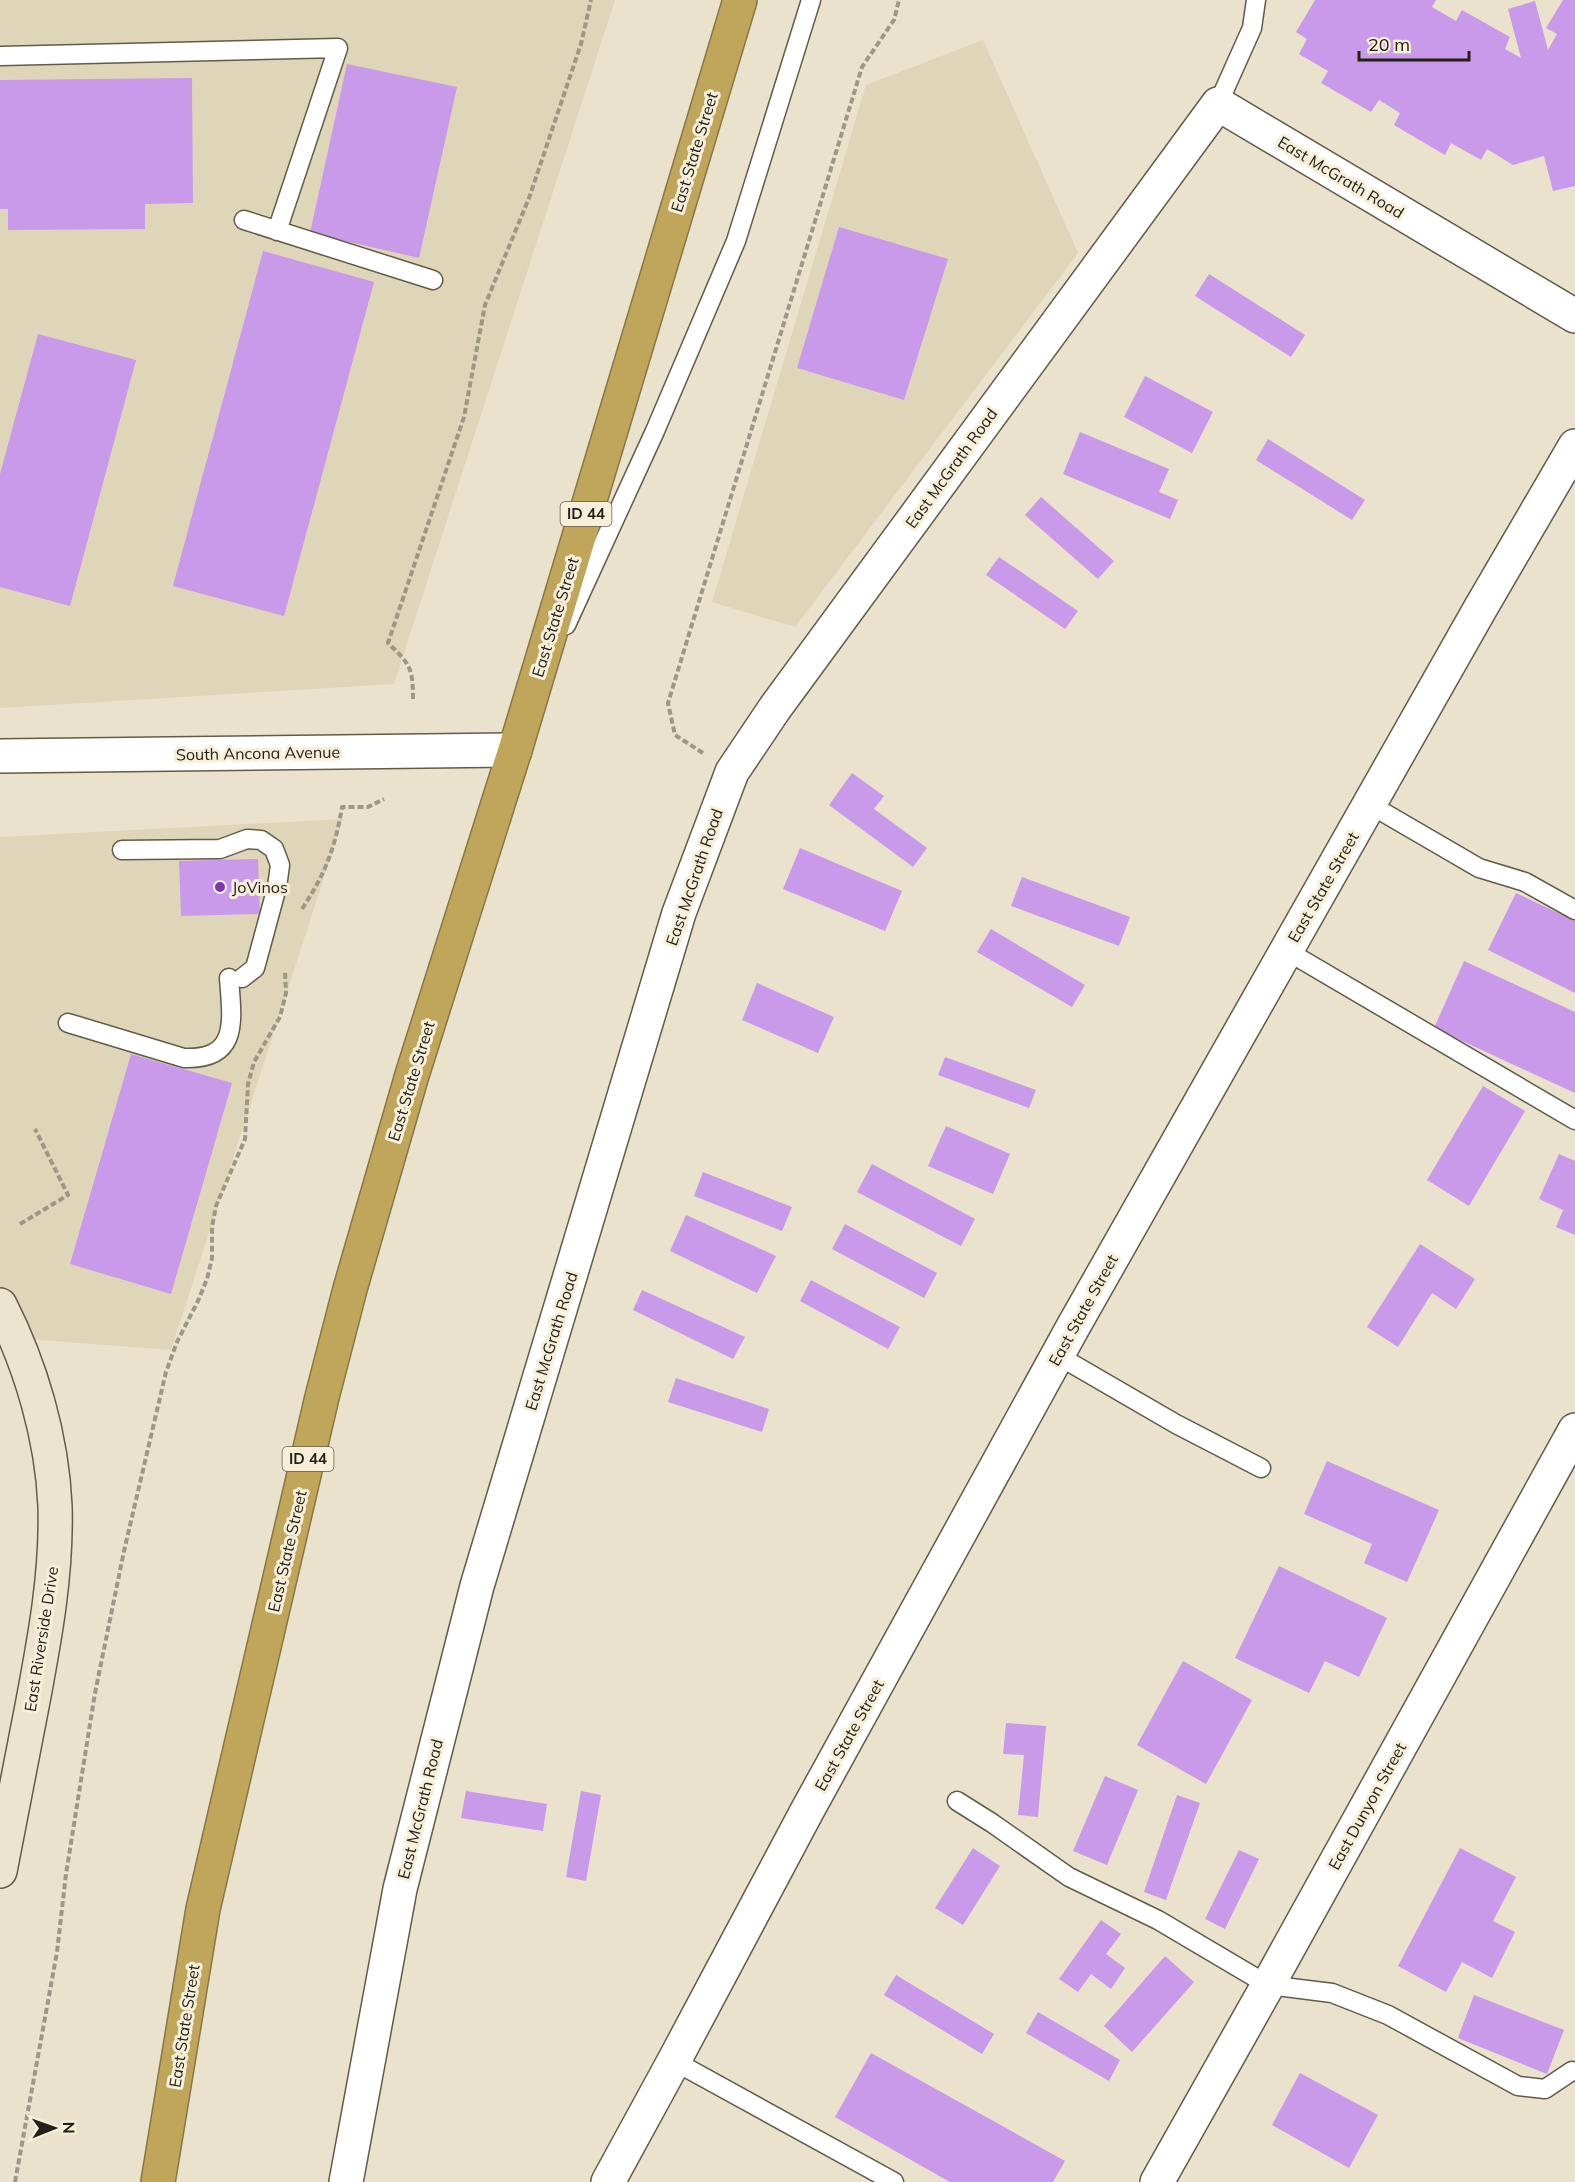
<svg xmlns="http://www.w3.org/2000/svg" width="1575" height="2182" font-family="Mulish,sans-serif">
	<style>
		.built { fill: #dfd5b9 }
		.building { fill: #c89ae9 }
		.lines { fill: none; stroke-linecap: round; stroke-linejoin: round }
		.lane-casing { stroke: #615b48; stroke-width: 21 }
		.street-casing { stroke: #615b48; stroke-width: 36 }
		.secondary-casing { stroke: #615b48; stroke-width: 36 }
		.highway-casing { stroke: #874; stroke-width: 36 }
		.path { stroke: #9d9787; stroke-width: 4; stroke-dasharray: 6 3; stroke-linecap: butt }
		.lane { stroke: #fff; stroke-width: 18 }
		.street { stroke: #fff; stroke-width: 33 }
		.secondary { stroke: #ece4ce; stroke-width: 33 }
		.highway { stroke: #bfa65b; stroke-width: 33 }
		.poi-dot { fill: #7f37aa; stroke: #f7efda; stroke-width: 2 }
		.labels { text-anchor: middle; stroke-width: 6; stroke-linejoin: round; paint-order: stroke }
		.shield { fill: #f7efda; stroke: #635e52; stroke-width: 1.5 }
		.shield-label { font-size: 15px; font-weight: bold; fill: #232018 }
		.street-label { font-size: 16px; fill: #232018; stroke: #f7efda }
		.poi-label { font-size: 16px; fill: #232018; stroke: #f7efda; text-anchor: start }
	</style>
	<rect width="100%" height="100%" fill="#eae2cc"/>
	<path class="built" d="M0,0h615l-221,684 -394,24z
		M983,40l95,213 -283,374 -83,-25 154,-517z
		M343,819l-172,531 -171,-13v-500z"/>
	<path class="building" d="M1315,0h121l-4,7 24,14 6,-11 48,27 -5,12 16,9 -13,-49 27,-8 13,49 9,-16 -11,-6 17,-28h12v186l-22,5 -9,-35 -31,9 -26,-16 -6,11 -30,-17 -6,12 -51,-30 6,-12 -21,-13 -8,12 -50,-29 7,-12 -29,-17 8,-15 -11,-7z
		M347,64l110,23 -38,171 -109,-25z
		M192,78l1,125 -48,1v25l-137,1v-21h-8v-129z
		M839,227l109,32 -44,141 -107,-32z
		M263,251l111,31 -90,334 -111,-30z
		M1209,274l96,61 -14,22 -96,-61z
		M38,334l98,26 -66,246 -70,-19v-113z
		M1145,376l68,36 -21,41 -68,-36z
		M1080,432l89,37 -10,23 19,8 -8,19 -107,-45z
		M1268,439l97,61 -13,20 -96,-60z
		M1041,497l73,64 -16,18 -73,-64z
		M999,557l79,54 -13,18 -79,-54z
		M852,773l32,23 -10,13 53,39 -14,19 -84,-62z
		M800,848l102,43 -17,40 -102,-42z
		M258,859l2,55 -79,2 -2,-55z
		M1022,877l108,40 -11,29 -108,-40z
		M1516,893l59,28v72l-87,-43z
		M991,929l94,56 -13,22 -95,-55z
		M1464,961l111,51v81l-141,-65z
		M757,983l77,34 -16,36 -76,-33z
		M131,1054l101,29 -61,211 -101,-30z
		M945,1057l91,33 -7,18 -91,-33z
		M1483,1086l42,25 -56,95 -42,-26z
		M946,1126l64,28 -17,40 -65,-28z
		M1559,1154l16,7v74l-19,-8 7,-17 -24,-11z
		M872,1164l103,55 -14,27 -104,-54z
		M703,1172l89,35 -10,24 -88,-35z
		M686,1215l90,41 -19,37 -87,-42z
		M845,1224l92,49 -13,25 -92,-49z
		M1420,1244l55,35 -19,30 -24,-16 -34,54 -31,-20z
		M811,1280l89,47 -12,22 -88,-48z
		M642,1290l103,47 -12,22 -100,-49z
		M676,1378l93,31 -7,23 -94,-30z
		M1327,1461l112,49 -32,72 -43,-19 8,-19 -68,-30z
		M1279,1566l108,52 -28,59 -34,-16 -16,32 -74,-35z
		M1183,1661l69,39 -46,84 -69,-39z
		M1006,1723l40,3 -8,91 -20,-2 6,-60 -21,-1z
		M1105,1776l33,14 -31,75 -34,-14z
		M466,1791l81,13 -4,27 -82,-13z
		M581,1791l20,4 -15,86 -20,-4z
		M1177,1795l23,8 -34,97 -22,-8z
		M973,1848l27,18 -37,59 -28,-17z
		M1460,1848l56,29 -23,44 22,11 -23,46 -30,-16 -16,30 -48,-26z
		M1239,1850l20,9 -34,70 -20,-10z
		M1101,1920l20,14 -15,20 19,14 -14,21 -20,-15 -13,18 -19,-13z
		M1165,1956l29,26 -62,70 -28,-26z
		M896,1975l98,59 -12,20 -98,-59z
		M1474,1995l90,35 -17,44 -89,-36z
		M1038,2012l82,48 -11,21 -83,-48z
		M871,2053l194,108 -12,21h-103l-115,-65z
		M1300,2073l78,42 -29,53 -77,-43z"/>
	<g class="lines">
		<defs>
			<path id="lane" d="M0,56l338,-8 -61,183
				M1218,104l34,-76 4,-28
				M244,220l189,60
				M566,625l89,-194 81,-190 75,-241
				M1369,804l110,64 46,14 50,28
				M122,850l98,-1 27,-10 14,1 13,9 6,16 -3,22 -22,81 -13,10
				M1287,951l288,169
				M68,1023l116,35c56,2 48,-38 45,-80
				M1057,1355l119,69 85,44
				M957,1801l35,22 77,54 89,43 110,65 64,8 56,22 130,71 27,3 27,-18
				M674,2061l220,121"/>
			<path id="street" d="M0,756l515,-6
				M346,2182l54,-293 77,-303 202,-673 53,-141 43,-64 443,-604 357,212
				M608,2182l66,-121 133,-250 266,-484 407,-718 95,-163
				M1157,2182l111,-197 307,-555"/>
			<path id="secondary" d="M0,1305c31,61 52,132 55,201 2,66 -10,131 -22,195 -11,57 -22,113 -33,170"/>
			<path id="highway" d="M158,2182l45,-273 119,-512 28,-108 62,-214 103,-325 225,-750"/>
		</defs>
		<use href="#lane" class="lane-casing"/>
		<use href="#street" class="street-casing"/>
		<use href="#secondary" class="secondary-casing"/>
		<use href="#highway" class="highway-casing"/>
		<path class="path" d="M413,699c0,-31 -3,-35 -25,-56l76,-226 21,-112 44,-107 52,-154 10,-44
			M703,753l-28,-18 -7,-32 194,-636 32,-47 5,-20
			M302,909c23,-35 33,-60 40,-102h26l16,-8
			M20,1224l48,-29 -33,-66
			M15,2182l42,-230 9,-78 29,-181 29,-142 42,-179 11,-30 21,-41 9,-22 5,-21v-31l4,-21 29,-67 3,-55 6,-22 26,-45 6,-24 -1,-22"/>
		<use href="#lane" class="lane"/>
		<use href="#street" class="street"/>
		<use href="#secondary" class="secondary"/>
		<use href="#highway" class="highway"/>
	</g>
	<circle class="poi-dot" cx="220" cy="887" r="6"/>
	<g class="labels">
		<g class="shield">
			<rect x="560.5" y="502" width="51" height="24" rx="4.5"/>
			<rect x="282.5" y="1447" width="51" height="24" rx="4.5"/>
		</g>
		<g class="shield-label">
			<text x="586" y="519">ID 44</text>
			<text x="308" y="1464">ID 44</text>
		</g>
		<g class="street-label">
			<text transform="translate(694 152) rotate(-73)" y="6">East State Street</text>
			<text transform="translate(1341 177) rotate(31)" y="6">East McGrath Road</text>
			<text transform="translate(951 468) rotate(-54)" y="6">East McGrath Road</text>
			<text transform="translate(555 617) rotate(-73)" y="6">East State Street</text>
			<text transform="translate(258 753) rotate(-1)" y="6">South Ancona Avenue</text>
			<text transform="translate(694 877) rotate(-71)" y="6">East McGrath Road</text>
			<text transform="translate(1323 887) rotate(-60)" y="6">East State Street</text>
			<text transform="translate(411 1081) rotate(-73)" y="6">East State Street</text>
			<text transform="translate(1083 1310) rotate(-61)" y="6">East State Street</text>
			<text transform="translate(551 1341) rotate(-73)" y="6">East McGrath Road</text>
			<text transform="translate(287 1551) rotate(-77)" y="6">East State Street</text>
			<text transform="translate(41 1639) rotate(-81)" y="6">East Riverside Drive</text>
			<text transform="translate(849 1735) rotate(-61)" y="6">East State Street</text>
			<text transform="translate(1367 1806) rotate(-61)" y="6">East Dunyon Street</text>
			<text transform="translate(420 1809) rotate(-76)" y="6">East McGrath Road</text>
			<text transform="translate(184 2026) rotate(-81)" y="6">East State Street</text>
		</g>
		<g class="poi-label">
			<text x="232" y="893">JoVinos</text>
		</g>
	</g>
	<g transform="translate(54 2128) rotate(89)" stroke="#f7efda" stroke-width="4.5" paint-order="stroke">
	<path d="M0-4.5L10 22L0 15L-10 22Z" fill="#232018"/>
	<text y="-9" font-size="16" font-weight="bold" text-anchor="middle" fill="#232018">N</text>
	</g>
	<path d="M1359 51v9h110v-9" fill="none" stroke="#232018" stroke-width="3"/>
	<text x="1368" y="51" font-size="18" fill="#232018" stroke="#f7efda" stroke-width="4.5" paint-order="stroke">20 m</text>
</svg>
